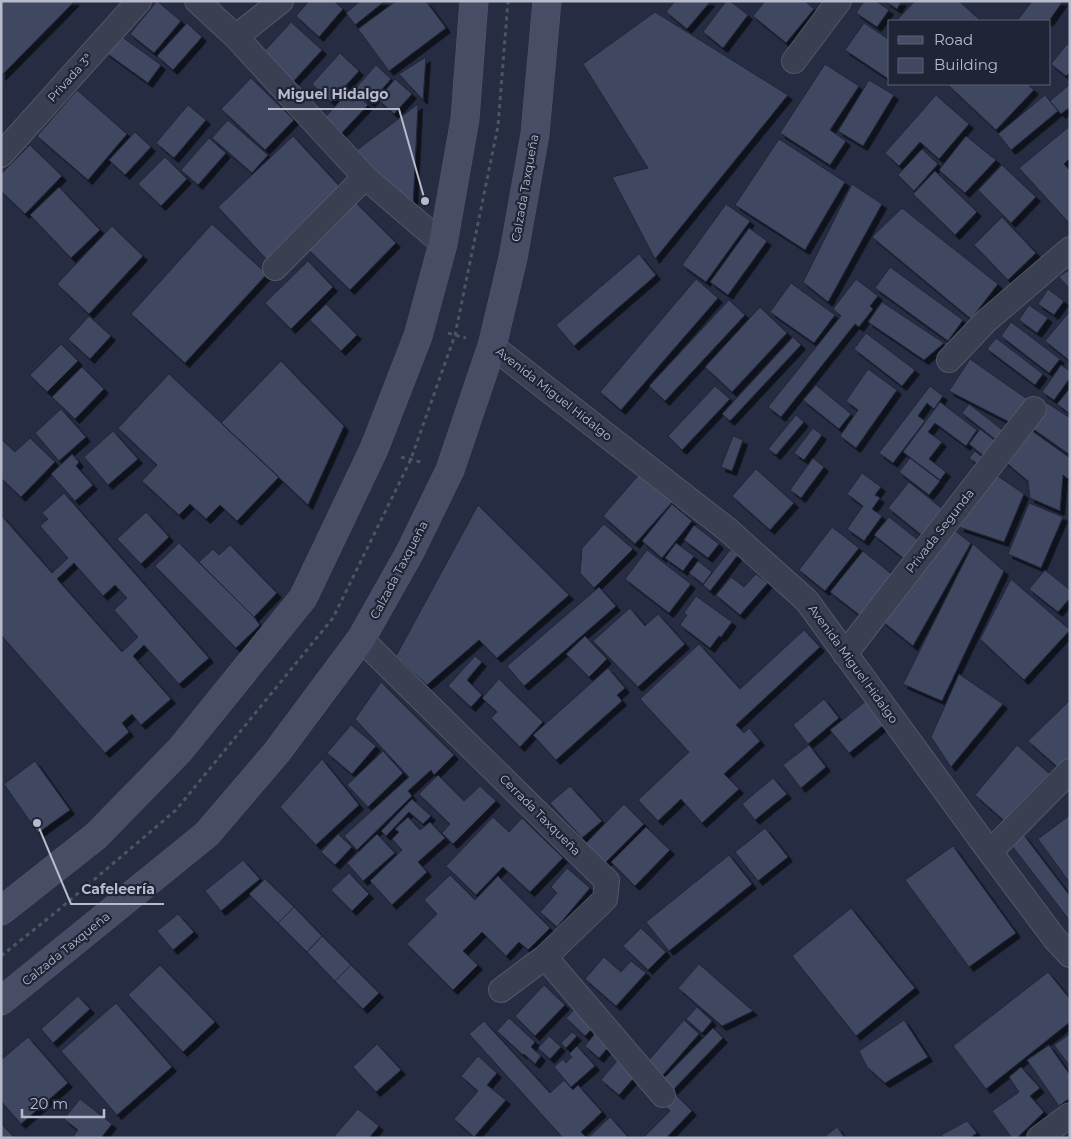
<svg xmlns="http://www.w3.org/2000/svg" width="1071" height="1139" font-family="Montserrat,sans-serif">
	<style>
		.building { fill: #404760; stroke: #212639; fill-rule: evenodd; filter: url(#shadow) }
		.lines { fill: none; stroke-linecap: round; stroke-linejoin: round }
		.street-casing { stroke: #525769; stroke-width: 26 }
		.secondary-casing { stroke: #525769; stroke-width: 29 }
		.path { stroke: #465860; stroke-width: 3; stroke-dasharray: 4 4; stroke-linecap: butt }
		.street { stroke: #3a3f52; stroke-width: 24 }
		.secondary { stroke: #484d65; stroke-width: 28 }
		.labels { text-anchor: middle; stroke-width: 4.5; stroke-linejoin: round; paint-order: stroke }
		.street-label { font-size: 12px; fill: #b7bbcc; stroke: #1f2437 }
		.leader { fill: none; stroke: #b7bbcc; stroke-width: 2 }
		.callout-dot { fill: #b7bbcc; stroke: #1f2437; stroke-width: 2 }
		.callout-label { font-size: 14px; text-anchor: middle; font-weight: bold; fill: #b7bbcc; stroke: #1f2437; stroke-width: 4.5; stroke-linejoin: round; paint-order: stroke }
	</style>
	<defs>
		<filter id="shadow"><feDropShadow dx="4.5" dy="4.5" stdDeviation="0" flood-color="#0009"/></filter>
	</defs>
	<rect width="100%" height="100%" fill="#262c42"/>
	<path class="building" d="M1,1h74l-74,75z
		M157,1l24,20 -27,32 -24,-19z
		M309,1h25l9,8 -24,28 -23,-21z
		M360,1h25l-30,24 -9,-12z
		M396,1h30l20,27 -57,43 -31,-42z
		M675,1h34l1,1 -23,27 -21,-17z
		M726,1h4l18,14 -25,33 -20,-16z
		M765,1h40l9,8 -28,34 -33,-27z
		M864,1h12l13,9 -12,17 -21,-14z
		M885,1h17l-5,8z
		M915,1h44l22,20h-85z
		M1032,1h31l-14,20h-32z
		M655,12l133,83 -133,164 -43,-82 36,-9 -65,-104z
		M291,22l31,28 -30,33 -31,-28z
		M187,23l15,14 -29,33 -16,-14z
		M864,23l26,17v40l-45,-30z
		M118,34l43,31 -13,18 -43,-31z
		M1067,44l3,2v26l-4,4 -15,-12z
		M340,53l19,18 -28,31 -19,-18z
		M426,57l-3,43 -24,-26z
		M825,64l34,22 -29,44 16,11 -16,24 -50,-32z
		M376,65l15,14 -21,24 -15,-14z
		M251,78l43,42 -29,30 -44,-41z
		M395,79l17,15 -18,20 -16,-15z
		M869,80l25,15 -31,51 -25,-15z
		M947,84h80l7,6 -38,40z
		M1070,84v23l-9,7 -11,-13z
		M351,89l17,16 -31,33 -17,-15z
		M77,90l50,44 -39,46 -51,-44z
		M936,95l33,29 -30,35 -19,-17 -21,24 -14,-13z
		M1045,95l13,16 -47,39 -13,-16z
		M418,104l-5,103 -60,-54z
		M188,105l18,15 -32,38 -18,-15z
		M228,120l40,35 -16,18 -40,-35z
		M1070,126v32l-6,6 6,7v53l-51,-56z
		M135,132l16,15 -26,28 -16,-15z
		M293,136l50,54 -75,71 -50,-54z
		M966,136l30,24 -31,33 -26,-23z
		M209,138l17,15 -28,32 -17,-15z
		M779,139l66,43 -40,68 -70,-45z
		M30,145l32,31 -37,38 -24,-23v-17z
		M922,149l16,15 -24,27 -16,-16z
		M165,157l22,22 -26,27 -23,-22z
		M1002,165l34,32 -25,26 -33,-33z
		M935,171l42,41 -22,23 -42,-41z
		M852,184l30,20 -54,98 -25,-20z
		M59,187l41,43 -29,28 -41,-43z
		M356,203l40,40 -46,47 -41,-40z
		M726,204l24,17 -44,61 -24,-17z
		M902,208l96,76 -27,35 -99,-82z
		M1002,217l34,36 -28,27 -34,-35z
		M212,224l55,50 -82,89 -54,-49z
		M112,226l31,30 -54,58 -32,-30z
		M749,228l18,13 -39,54 -18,-13z
		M639,254l17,21 -82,71 -18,-21z
		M308,261l25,26 -42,42 -26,-26z
		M890,267l73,53 -15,21 -73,-53z
		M1067,271l3,3v15l-11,-12z
		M696,279l22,19 -97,112 -21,-18z
		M856,279l22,17 -8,10 3,3 -14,18 -4,-3 -74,93 -13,-10 73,-91 -8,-7z
		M791,283l44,32 -21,28 -44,-31z
		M1048,289l16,12 -10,14 -16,-11z
		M729,300l16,15 -80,86 -16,-15z
		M882,302l62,41 -20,17 -56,-38z
		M326,304l31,31 -16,16 -31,-31z
		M1029,305l19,13 -11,15 -18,-13z
		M760,307l27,26 -55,59 -27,-25z
		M1070,311v50l-25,-20z
		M89,316l22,20 -21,23 -22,-20z
		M1011,322l49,37 -11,14 -48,-37z
		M866,333l49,37 -13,16 -48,-37z
		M793,337l8,8 -71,76 -8,-7z
		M996,338l47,36 -8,11 -48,-36z
		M61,344l17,17 -31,31 -17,-17z
		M970,359l60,42 -17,23 -64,-33z
		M281,361l63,65 -36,79 -87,-82z
		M1061,365l9,6v7l-16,22 -12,-8z
		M82,367l22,22 -29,30 -23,-22z
		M868,369l29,21 -41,58 -16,-12 18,-26 -12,-9z
		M169,374l110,103 -42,44 -17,-16 -14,14 -16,-15 -11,11 -37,-34 15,-16 -39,-37z
		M816,385l35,29 -12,15 -36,-29z
		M715,386l15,13 -48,51 -14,-14z
		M930,386l13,10 -9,13 -7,-6 -9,13 7,5 -32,42 -14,-10z
		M1070,388v26l-13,-10z
		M940,402l37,28 -11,16 -31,-23 -7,9 14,10 -13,17 17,13 -6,8 -37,-28z
		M1047,403l23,15v37l-41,-29z
		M969,404l40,31 -8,9 -39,-31z
		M61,409l25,28 -27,24 -24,-28z
		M796,415l8,7 -28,33 -8,-6z
		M813,428l9,7 -18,25 -10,-7z
		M1028,428l42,30v19l-2,2 -5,-4 -3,36 -30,-13 -2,-17 -25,-21z
		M980,429l22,17 -12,15 -21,-17z
		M113,431l25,28 -30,26 -24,-28z
		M733,436l10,4 -11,31 -11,-4z
		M30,438l25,24 -34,35 -20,-19v-39l14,13z
		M975,451l14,12 -5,6 -15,-11z
		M72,454l7,8 -3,4 17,19 -18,16 -24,-27z
		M813,458l11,9 -23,31 -11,-8z
		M910,458l30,23 -11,14 -30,-23z
		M756,469l38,34 -24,27 -38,-34z
		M643,470l32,29 -40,45 -32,-28z
		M862,473l19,14 -6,8 5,3 -8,11 10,7 -18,25 -17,-12 16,-23 -16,-12z
		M995,474l29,20 -20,48 -45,-15z
		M909,482l41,33 -21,26 -41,-33z
		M64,493l145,165 -30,26 -35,-39 -11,11 38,43 -30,26 -9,-11 -10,9 7,9 -24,21 -104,-118v-120l51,58 16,-15 -28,-32 8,-7 -6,-6zM74,563l29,33 12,-11 12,13 -13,12 24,27 -16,15 -65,-73z
		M1029,503l34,14 -22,51 -33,-14z
		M672,504l20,17 -30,37 -20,-17z
		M478,505l91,90 -72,63 -18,-18 -52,45 -31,-29z
		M146,512l23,25 -28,27 -24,-25z
		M889,517l33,26 -15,18 -33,-26z
		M604,524l29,25 -39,39 -14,-15 2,-25z
		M694,525l25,19 -11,14 -24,-18z
		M832,527l27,21 -34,43 -26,-21z
		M954,530l17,13 -58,103 -31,-25z
		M179,543l75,74 6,8 -24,23 -81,-82z
		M676,543l18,13 -11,15 -18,-13z
		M973,544l31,27 -62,130 -39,-17z
		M230,545l47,48 -23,24 -55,-55 14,-13 6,6z
		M647,550l44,34 -22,29 -44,-34z
		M730,550l8,5 -28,36 -7,-6z
		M863,551l31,25 -32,41 -32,-25z
		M698,561l14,11 -9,12 -14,-11z
		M1045,570l25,20v8l-12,14 -29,-23z
		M756,574l12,9 -28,32 -24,-20 15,-18 13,10z
		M1011,579l59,51 -46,50 -44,-41z
		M599,587l17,19 -92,80 -17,-20z
		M696,596l36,26 -11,15 -2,-1 -9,12 -30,-23 7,-10 -3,-2z
		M630,608l15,18 13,-12 27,30 -47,43 -45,-46z
		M804,630l16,17 -84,78 8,8 5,-5 11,13 -36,33 15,15 -37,34 -21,-24 -23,22 -20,-21 51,-48 -49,-53 59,-55 41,45z
		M585,636l22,23 -18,18 -23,-23z
		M475,656l7,6 -15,18 15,15 -11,12 -23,-21z
		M608,668l17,20 -8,7 5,6 -66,59 -23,-25z
		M959,674l44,30 -52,63 -20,-30z
		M499,679l44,43 -23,25 -29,-29 6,-6 -15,-14z
		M381,682l73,73 -20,20 -3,-5 -23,21 4,5 -55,54 -13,-14 65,-59 -54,-58z
		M824,699l15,19 -31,26 -15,-19z
		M1070,700v61l-9,9 -33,-29z
		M866,701l19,23 -36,29 -19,-23z
		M351,725l25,21 -24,28 -25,-21z
		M809,745l17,22 -25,21 -18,-23z
		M1017,745l34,30 -43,49 -33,-29z
		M383,751l20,22 -35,34 -21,-22z
		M322,759l37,46 -43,40 -36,-38z
		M35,761l35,49 -32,23 -34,-49z
		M438,775l26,26 16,-15 16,15 -43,43 -11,-11 8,-9 -31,-30z
		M773,778l14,16 -32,26 -13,-16z
		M570,786l32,35 -20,17 -32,-35z
		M412,799l19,17 -8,8 -14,-12 -23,24 -5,-5z
		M624,804l20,20 -39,39 -19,-20z
		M1070,815v68l-32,-44z
		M408,817l12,13 10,-8 15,16 -27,24 9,10 -35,33 -22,-24 32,-31 -10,-11 7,-7 -4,-3z
		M493,817l16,15 13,-14 41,40 -33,34 -27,-25 -27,28 -30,-29z
		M646,827l24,23 -35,36 -24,-24z
		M765,828l23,29 -30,24 -23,-29z
		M338,834l14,13 -17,18 -14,-13z
		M377,834l18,19 -32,28 -16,-18z
		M1023,834l47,62v25l-57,-74z
		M953,846l63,87 -47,34 -64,-87z
		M729,855l23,29 -83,67 -23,-29z
		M243,860l17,19 -39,32 -16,-20z
		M567,868l23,20 -33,39 -17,-15 17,-19 -6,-6z
		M349,873l20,21 -17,17 -21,-21z
		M450,875l25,25 23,-24 52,52 -22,22 -9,-8 -13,14 -24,-24 -19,19 15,14 -25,25 -46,-46 30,-30 -13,-14z
		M265,879l29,28 -16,16 -29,-29z
		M294,907l28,29 -15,16 -29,-29z
		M851,908l64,80 -59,48 -64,-80z
		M178,914l16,18 -21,18 -16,-19z
		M641,928l25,24 -18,18 -25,-24z
		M322,936l29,29 -16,16 -28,-29z
		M604,957l17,15 10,-11 15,12 -30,33 -31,-27z
		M699,964l54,47 -31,15 -44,-38z
		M160,965l55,57 -32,30 -55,-57z
		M351,965l28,28 -16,16 -28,-28z
		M1048,972l22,27v23l-84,67 -33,-43z
		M544,985l21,20 -30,31 -20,-20z
		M78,996l12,13 -37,34 -12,-14z
		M116,1003l56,64 -55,48 -56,-64z
		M577,1007l19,18 -11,11 -19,-18z
		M697,1007l15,14 -10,12 -16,-14z
		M509,1018l26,24 -4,5 10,9 -6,8 -11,-10 -1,1 -26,-24z
		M684,1020l15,14 -36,41 -15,-14z
		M904,1020l24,37 -43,26 -18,-16 -8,-16z
		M484,1021l66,72 14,-13 9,10 5,-5 24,27 -21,20 6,6h-24l-94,-104z
		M713,1028l10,10 -50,52 -11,-10z
		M597,1031l15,12 -13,15 -14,-12z
		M572,1032l5,4 -11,12 -5,-5z
		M1070,1034v32l-16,-21z
		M549,1036l12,11 -11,12 -12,-11z
		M28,1037l40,46 -47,41 -20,-23v-41z
		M377,1044l24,26 -25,22 -23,-25z
		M1049,1045l21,30v23l-11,8 -32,-46z
		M577,1046l18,20 -24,21 -17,-20 9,-8 3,4 6,-6 -3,-3z
		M478,1056l19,17 -10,12 19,15 -32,37 -20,-18 24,-28 -17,-15z
		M621,1056l18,16 -20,23 -18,-15z
		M1021,1067l19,21 -10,8 14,16 -27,26h-5l-20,-27 27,-19 -10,-15z
		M674,1093l18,18 -26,27h-23l27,-27 -7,-7z
		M80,1099l32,25 -11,14h-29l6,-8 -14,-11z
		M358,1109l21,17 -10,12h-31l-3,-3z
		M610,1117l19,21h-41z
		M967,1121l10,12 -7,5h-27l-2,-3z
		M1,1124l14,14h-14z
		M837,1127l8,11h-22z"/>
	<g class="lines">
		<defs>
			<path id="street" d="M197,1l39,36 129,140 78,67
				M236,37l45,-36
				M794,61l45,-60
				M1,155l138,-154
				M275,268l90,-91
				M492,346l236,184 79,71 183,251 65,87 15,16
				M949,360l36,-38 85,-73
				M361,639l246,242 -2,18 -60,58 -44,33
				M845,654l189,-245
				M990,852l80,-81
				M545,957l118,138
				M1039,1138l31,-23"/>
			<path id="secondary" d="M1,911l95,-75 84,-86 123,-152 71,-149 44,-113 25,-92 22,-125 9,-118
				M1,1001l206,-167 70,-82 84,-113 49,-87 40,-82 42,-124 21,-88 22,-124 12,-133"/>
		</defs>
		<use href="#street" class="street-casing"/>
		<use href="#secondary" class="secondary-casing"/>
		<path class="path" d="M448,333l18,5
			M401,457l23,6
			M1,956l55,-44 120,-102 157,-192 78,-159 44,-124 43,-209 10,-125"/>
		<use href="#street" class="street"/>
		<use href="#secondary" class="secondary"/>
	</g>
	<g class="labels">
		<g class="street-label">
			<text transform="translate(70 78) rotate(-48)" y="4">Privada 3ª</text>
			<text transform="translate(525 188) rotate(-80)" y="4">Calzada Taxqueña</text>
			<text transform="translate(554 394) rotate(38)" y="4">Avenida Miguel Hidalgo</text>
			<text transform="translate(940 531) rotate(-52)" y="4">Privada Segunda</text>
			<text transform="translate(399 570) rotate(-62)" y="4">Calzada Taxqueña</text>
			<text transform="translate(853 664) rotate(54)" y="4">Avenida Miguel Hidalgo</text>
			<text transform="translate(540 815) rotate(45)" y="4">Cerrada Taxqueña</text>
			<text transform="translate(66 949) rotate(-39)" y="4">Calzada Taxqueña</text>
		</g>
	</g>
	<path class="leader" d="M425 201L399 109H268M37 823L71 904H164"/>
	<g class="callout-dot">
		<circle cx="425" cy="201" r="5"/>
		<circle cx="37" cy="823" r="5"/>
	</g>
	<g class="callout-label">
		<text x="333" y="99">Miguel Hidalgo</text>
		<text x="118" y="894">Cafeleería</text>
	</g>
	<rect width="1071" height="1139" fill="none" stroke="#b7bbcc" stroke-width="5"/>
	<rect x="888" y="20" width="162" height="65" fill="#1f2437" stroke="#5c6073"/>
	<rect x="898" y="36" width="25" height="8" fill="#484d65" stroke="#5c6073"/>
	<text x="934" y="45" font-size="15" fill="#b7bbcc">Road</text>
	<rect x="898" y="58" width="25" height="15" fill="#404760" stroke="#5c6073"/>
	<text x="934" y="70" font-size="15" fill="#b7bbcc">Building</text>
	<path d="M22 1109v8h82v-8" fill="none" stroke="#b7bbcc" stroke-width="2.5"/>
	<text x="30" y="1109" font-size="15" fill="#b7bbcc" stroke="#1f2437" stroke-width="4" paint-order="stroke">20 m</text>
</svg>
